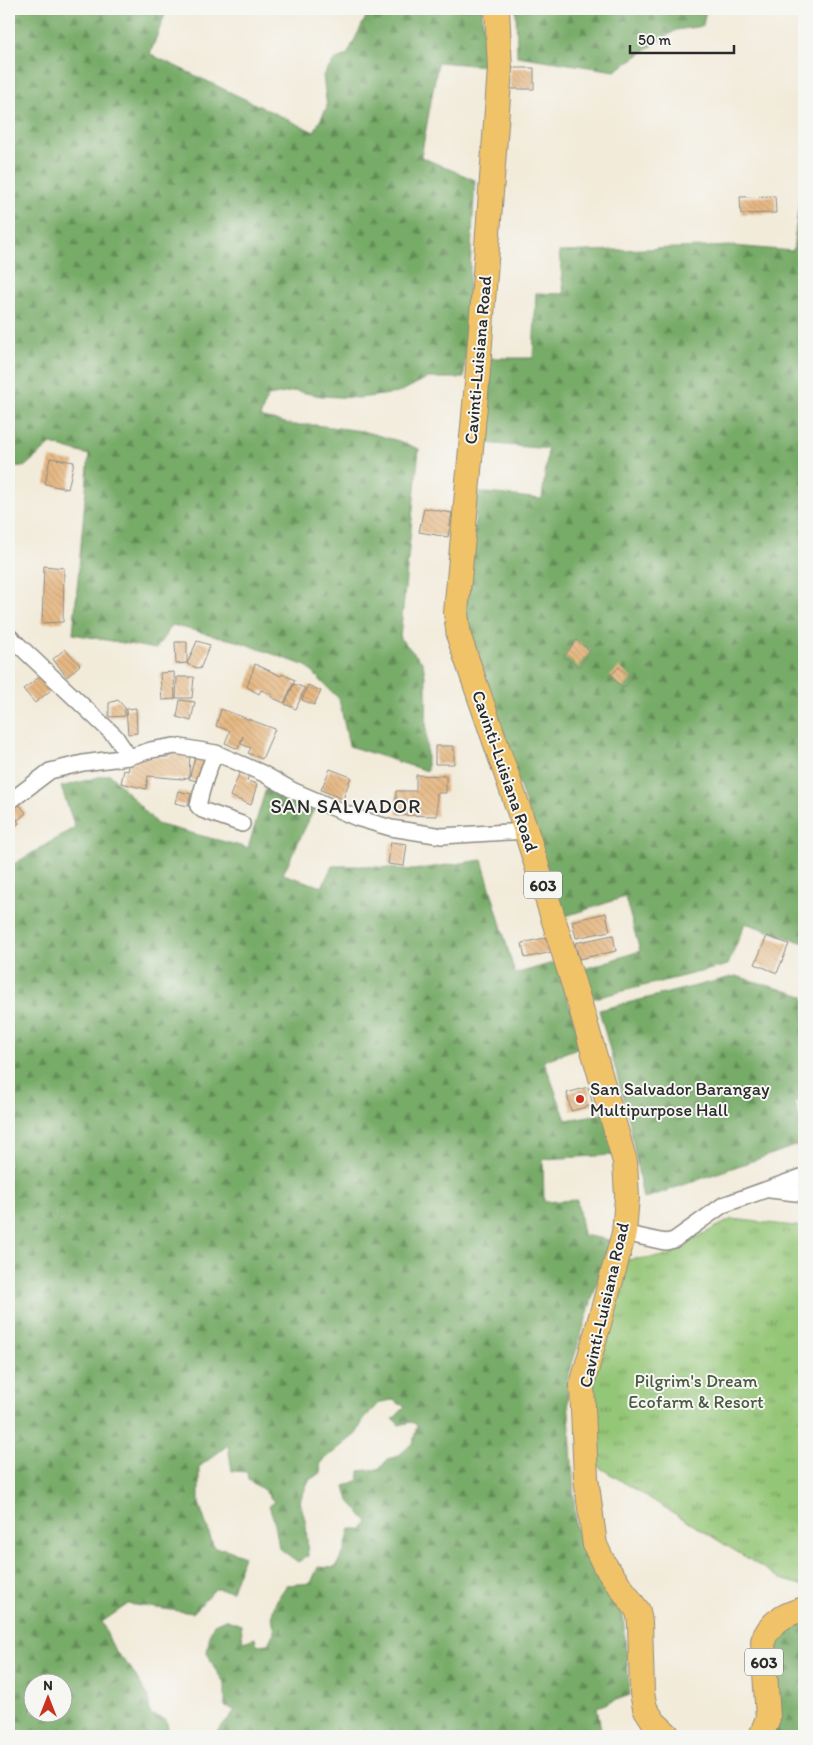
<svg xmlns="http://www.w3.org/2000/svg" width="813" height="1745" font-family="Itim,sans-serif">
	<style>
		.forest { fill: url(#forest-firs); stroke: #516b4a; fill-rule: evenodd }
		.park { fill: url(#park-tufts); stroke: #607851 }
		.building { fill: url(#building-back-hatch) }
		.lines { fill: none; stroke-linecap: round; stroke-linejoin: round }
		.street-casing { stroke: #8e8b82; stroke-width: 18 }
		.primary-casing { stroke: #8e8b82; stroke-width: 26 }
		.street { stroke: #fff; stroke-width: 15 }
		.primary { stroke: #f1c369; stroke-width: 24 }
		.poi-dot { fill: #c8321e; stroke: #f6f6f2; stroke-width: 2 }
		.labels { text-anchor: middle; stroke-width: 4; stroke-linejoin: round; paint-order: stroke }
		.shield { fill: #f6f6f2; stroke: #686867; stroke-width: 1 }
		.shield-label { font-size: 16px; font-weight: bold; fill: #2b2b2b }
		.street-label { font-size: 18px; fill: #2b2b2b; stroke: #f6f6f2 }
		.poi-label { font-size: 18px; fill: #2b2b2b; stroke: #f6f6f2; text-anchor: start }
		.park-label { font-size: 18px; fill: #4a5a42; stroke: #f6f6f2 }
		.quarter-label { font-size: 20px; letter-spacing: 1px; fill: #2b2b2b; stroke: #f6f6f2 }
	</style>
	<defs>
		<pattern id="forest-firs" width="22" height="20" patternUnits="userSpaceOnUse" patternTransform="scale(1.25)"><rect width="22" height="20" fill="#77ab68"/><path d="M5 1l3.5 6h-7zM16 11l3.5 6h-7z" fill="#628b56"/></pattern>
		<pattern id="park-tufts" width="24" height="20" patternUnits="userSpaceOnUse" patternTransform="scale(1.25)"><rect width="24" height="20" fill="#94c677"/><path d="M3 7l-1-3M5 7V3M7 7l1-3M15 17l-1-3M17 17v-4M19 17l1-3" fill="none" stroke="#79a162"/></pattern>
		<pattern id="building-back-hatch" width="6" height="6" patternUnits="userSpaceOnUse" patternTransform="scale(1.25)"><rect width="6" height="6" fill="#e6b883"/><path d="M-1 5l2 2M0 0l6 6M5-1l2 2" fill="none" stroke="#c59e71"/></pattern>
	</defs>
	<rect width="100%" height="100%" fill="#f6f6f2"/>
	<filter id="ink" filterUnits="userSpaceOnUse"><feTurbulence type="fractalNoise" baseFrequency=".02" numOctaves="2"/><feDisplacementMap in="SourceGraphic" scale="10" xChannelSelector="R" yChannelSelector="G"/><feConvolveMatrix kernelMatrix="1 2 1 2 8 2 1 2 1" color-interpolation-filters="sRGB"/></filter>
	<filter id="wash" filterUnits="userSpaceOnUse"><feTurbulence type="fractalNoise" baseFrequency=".0096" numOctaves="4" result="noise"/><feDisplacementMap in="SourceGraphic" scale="20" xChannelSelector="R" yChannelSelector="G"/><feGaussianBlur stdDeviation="1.12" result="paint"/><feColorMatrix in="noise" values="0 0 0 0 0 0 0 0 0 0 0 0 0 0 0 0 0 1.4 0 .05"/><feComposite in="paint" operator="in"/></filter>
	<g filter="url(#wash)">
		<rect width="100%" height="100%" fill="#f2ebda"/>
		<path class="forest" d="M9,9h158l-17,45 164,78 13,-25 -4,-32 13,-16 11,-4 23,-46h112l4,57 -48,-4 -17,95 54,23 -11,198h-37l-29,15 -39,5 -38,-2 -26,-5 -27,5 -8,21 34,8h21l47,6 37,10 20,8 -19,189 23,25 3,20 1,88 -78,-25 -10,-47 -33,-33 -66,-24 -68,-17 -16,24 -83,-15 16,-179 -38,-11 -27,23 -15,-2z
			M516,9h190l-3,17 -27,4 -61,41 -98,-15z
			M801,186l3,2v755l-59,-20 -17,42 -137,34 -7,-30 56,-18 -15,-54 -62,20 -76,-229 -22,-74 13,-122 64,7 6,-50 -64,-6 5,-85h44l3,-65 28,1 -5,-42 174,-6 60,5z
			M110,774l47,50 91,24 19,-63 48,22 -32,67 39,13 10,-21h33l48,4 69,-10 33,114 41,-12 26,84 -38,15 22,59 41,-7 7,42 -71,4 1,43 33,-2 6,35 27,5 -43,141 9,147 46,75 8,92 -33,12 5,29h-388c6,-10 15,-16 21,-26l-10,-3v-23l-10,-15 -8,-17 3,-19 4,-9 11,-5 16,6 2,17 12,-4 1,7 12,-1 7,-14c-7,-18 1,-30 12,-45l24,-2 7,-16 17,1 9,-16 6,-23h12l6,-7 -19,-21 -4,-15 14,-6v-9l20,-2 9,-10 10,-3 15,-13 4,-18 -5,-3 -13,3 -6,-6 12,-12 -12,-7 -12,2 -17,17 -8,15 -36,29 1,10 -12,7 -9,21 6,23 2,32 -10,6 -19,-14 -4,-24 -6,-19 5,-3 -10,-12 -16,-10 -1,-8 -15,-1 -4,-26 -29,22v36l15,45 12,1 18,7 -12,35 -17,-2 -22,24 -65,-9 -26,18 12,28 16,17 18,29 2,18 16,6 4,16h-161v-869l66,-40 -14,-40zM32,1682h30v30h-30z
			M736,976l68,20v102l-9,4 9,34v7l-161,56 -15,-84 -29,-105z
			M804,1620v116h-34l2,-91 13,-19z"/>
		<path class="park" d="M732,1219l72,8v359l-23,-7 -187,-115 -8,-85 38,-119 43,-4 26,-17z"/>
		<g id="blocks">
			<path class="building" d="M510,68h24v21h-24z
				M775,196l1,17 -35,1 -1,-17z
				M50,458l24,4 -6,27 -23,-5z
				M424,508l28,5 -4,24 -29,-5z
				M44,566l20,2 -1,54 -21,1z
				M576,640l14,11 -11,16 -15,-10z
				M197,641l13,4 -10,24 -13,-5z
				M175,642h12v21l-11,1z
				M65,649l15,16 -13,12 -14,-18z
				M255,664l26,12 1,-2 13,6 -11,23 -13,-6 2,-2 -12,-5 -2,4 -12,-7z
				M619,667l13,12 -9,9 -13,-12z
				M174,672l1,27 -13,1 -2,-27z
				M45,673l11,13 -21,17 -12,-14z
				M177,677h17l-2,21h-16z
				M294,684l11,4 -9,21 -11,-5z
				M308,685l13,6 -7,14 -12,-5z
				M118,700l7,8v8l-16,1v-14z
				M180,700l15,2 -4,19 -14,-4z
				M136,708l1,25 -9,1 -2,-25z
				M221,709l54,20 -13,30 -14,-6 3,-5 -10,-4 2,-8 -5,13 -13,-6 5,-12 -14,-5z
				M435,746h19v18h-19z
				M170,753h20l-1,24 -6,2 -35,-3 -2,13 -25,-6 3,-13 4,1 3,-14h39z
				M196,754l14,3 -9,25 -12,-3z
				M330,769l21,8 -8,22 -22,-9z
				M240,772l9,3 -2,6 10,3 -6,21 -21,-9z
				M416,775l30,1v17h-9v23l-41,-1v-24h20z
				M178,791l13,3 -3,12 -13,-3z
				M15,800l11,13 -8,7 -9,-10v-4z
				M9,811l10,12 -6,6 -4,-5z
				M391,842l16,2 -3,22 -16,-2z
				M606,913l4,18 -34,7 -4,-17z
				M613,935l3,16 -37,8 -4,-16z
				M767,936l22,8 -12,29 -22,-9z
				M549,937l3,15 -27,6 -3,-15z
				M588,1087l5,18 -22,6 -4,-18z"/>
		</g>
	</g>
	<g filter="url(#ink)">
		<use href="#blocks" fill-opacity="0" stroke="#8e8b82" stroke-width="1"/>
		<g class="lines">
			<defs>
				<path id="street" d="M9,636l106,100 14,21
					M216,753c-9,17 -14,35 -18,53l4,4 40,14
					M9,802l41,-31 33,-8 46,-6 22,-7 24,-4 41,7 46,20 32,18 63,27 34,10 51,8 84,-5
					M770,1190l34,4
					M624,1233l36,8 6,1 8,-2 49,-35 81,-29"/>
				<path id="primary" d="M497,9l3,60 -23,314 -21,230 3,24 67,194 55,177 44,154 2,35 -3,36 -42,152 4,93 9,67 9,19 34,47 2,11 2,71 3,15 9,14 15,14
					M761,1736l7,-18 -5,-77c6,-19 23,-27 41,-32"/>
			</defs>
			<use href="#street" class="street-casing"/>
			<use href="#primary" class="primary-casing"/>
			<use href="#street" class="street"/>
			<use href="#primary" class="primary"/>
		</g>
	</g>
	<circle class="poi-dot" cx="580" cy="1099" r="5"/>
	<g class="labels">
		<g class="shield">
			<rect x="524" y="871.5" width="38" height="27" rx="4"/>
			<rect x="745" y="1648.5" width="38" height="27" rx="4"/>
		</g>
		<g class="shield-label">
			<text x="543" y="891">603</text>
			<text x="764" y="1668">603</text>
		</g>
		<g class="street-label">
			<text transform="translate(478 360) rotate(-85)" y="6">Cavinti-Luisiana Road</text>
			<text transform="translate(505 771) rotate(71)" y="6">Cavinti-Luisiana Road</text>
			<text transform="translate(604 1305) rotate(-77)" y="6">Cavinti-Luisiana Road</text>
		</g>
		<g class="poi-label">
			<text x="590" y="1095">San Salvador Barangay<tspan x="590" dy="21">Multipurpose Hall</tspan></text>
		</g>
		<g class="park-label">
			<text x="696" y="1387">Pilgrim's Dream<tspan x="696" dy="21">Ecofarm &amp; Resort</tspan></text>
		</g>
		<g class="quarter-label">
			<text x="346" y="813">SAN SALVADOR</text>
		</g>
	</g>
	<rect width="813" height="1745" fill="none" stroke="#f6f6f2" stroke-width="30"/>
	<g transform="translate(48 1698)"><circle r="24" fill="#f6f6f2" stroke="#a5a5a2"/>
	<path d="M0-4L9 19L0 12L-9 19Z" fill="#c8321e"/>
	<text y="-8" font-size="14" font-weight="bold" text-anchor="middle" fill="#2b2b2b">N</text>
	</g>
	<path d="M630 45v8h104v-8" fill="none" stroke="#2b2b2b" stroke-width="2.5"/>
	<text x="638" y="45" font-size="15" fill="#2b2b2b" stroke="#f6f6f2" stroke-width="4" paint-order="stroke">50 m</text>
</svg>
